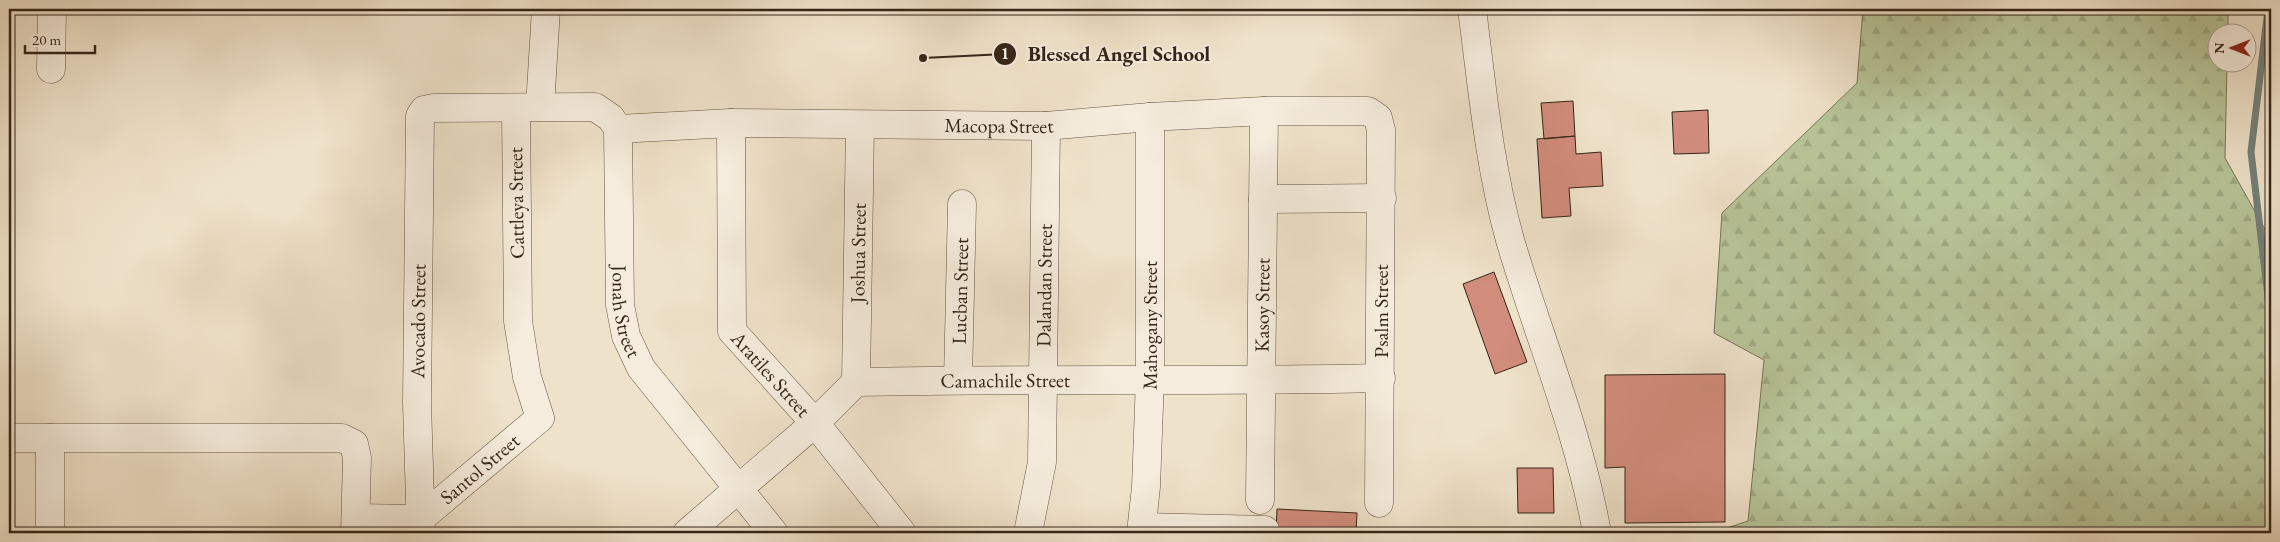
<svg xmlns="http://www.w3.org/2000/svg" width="2280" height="542" font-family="'EB Garamond',serif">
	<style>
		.forest { fill: url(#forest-firs); stroke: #767458 }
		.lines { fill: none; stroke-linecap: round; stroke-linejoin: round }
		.stream { stroke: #72807b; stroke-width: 7 }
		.building { fill: #d18c7b; stroke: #352518 }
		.minor-casing { stroke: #645444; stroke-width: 29 }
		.minor { stroke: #f5ecdd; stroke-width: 28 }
		.labels { text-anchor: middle; stroke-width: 4; stroke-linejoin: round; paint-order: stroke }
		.street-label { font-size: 20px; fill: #352518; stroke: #f5ecdd }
		.leader { fill: none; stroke: #352518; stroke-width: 2 }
		.callout-dot { fill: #352518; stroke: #f5ecdd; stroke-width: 2 }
		.mark-label { font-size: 15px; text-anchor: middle; font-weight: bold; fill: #fff }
		.callout-label { font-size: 21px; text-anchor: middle; font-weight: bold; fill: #352518; stroke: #f5ecdd; stroke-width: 4; stroke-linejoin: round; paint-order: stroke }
	</style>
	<defs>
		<pattern id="forest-firs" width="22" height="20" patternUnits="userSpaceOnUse" patternTransform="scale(1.25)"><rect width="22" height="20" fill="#b7c498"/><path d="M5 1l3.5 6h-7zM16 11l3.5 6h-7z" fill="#9ea882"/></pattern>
	</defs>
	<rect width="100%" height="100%" fill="#efe2ca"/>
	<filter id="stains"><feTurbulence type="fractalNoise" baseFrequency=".004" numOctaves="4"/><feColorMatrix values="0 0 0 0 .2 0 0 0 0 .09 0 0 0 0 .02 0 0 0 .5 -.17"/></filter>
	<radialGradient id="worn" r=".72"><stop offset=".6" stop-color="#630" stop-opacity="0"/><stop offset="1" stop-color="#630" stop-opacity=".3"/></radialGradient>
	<path class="forest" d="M1863,9h365v23h-10v30l9,1 -2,95 46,82v293h-559l36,-12 16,-161 -50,-27 8,-120 135,-130z"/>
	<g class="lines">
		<path class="stream" d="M2268,9l-17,143 20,170"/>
	</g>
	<path class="building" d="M1573,101l2,35 -31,3 -3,-36z
		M1708,110l1,43 -35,1 -2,-42z
		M1575,136l1,18 25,-2 2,34 -34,2 2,28 -29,2 -5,-79z
		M1494,272l33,90 -32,12 -32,-90z
		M1725,374v148l-100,1v-56l-20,1v-93z
		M1517,468h36l1,45h-36z
		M1277,509l80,4 -1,20h-80z"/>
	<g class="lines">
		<defs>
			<g id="minor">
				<path d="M1472,9c10,77 17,156 38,231 29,98 69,192 87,293"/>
				<path d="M51,69l1,-60"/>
				<path d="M540,107l6,-98"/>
				<path id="s1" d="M731,123l1,208 83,92 87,110"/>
				<path id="s2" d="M618,129l113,-6 315,3 104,-9 114,-6h104l10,7 3,12 -2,373"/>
				<path d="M1263,199l119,-1"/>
				<path id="s3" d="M958,380l4,-176"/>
				<path id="s4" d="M856,382l4,-257"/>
				<path d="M9,438h333l12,6 3,14 -2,75"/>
				<path id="s5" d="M1260,500l4,-389"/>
				<path id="s6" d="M356,518l64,1 120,-101 -13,-41 -9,-56 -2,-213"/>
				<path d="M1143,527l122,3"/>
				<path d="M50,533v-95"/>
				<path id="s7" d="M421,533l-4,-130 3,-287 4,-6 10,-2 161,-1 16,11 7,11 2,176 6,31 15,32 133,165"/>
				<path id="s8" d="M687,533l128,-110 41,-41c175,-4 350,0 525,-4"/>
				<path id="s9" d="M1028,533l14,-71 4,-336"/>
				<path id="s10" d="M1141,533l5,-46 4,-108v-262"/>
			</g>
		</defs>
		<use href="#minor" class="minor-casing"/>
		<use href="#minor" class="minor"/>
	</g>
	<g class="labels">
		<g class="street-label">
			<text dy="7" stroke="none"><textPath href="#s2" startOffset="381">Macopa Street</textPath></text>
			<text transform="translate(516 203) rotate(-91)" y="7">Cattleya Street</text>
			<text dy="7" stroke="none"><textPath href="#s4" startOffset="129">Joshua Street</textPath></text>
			<text dy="7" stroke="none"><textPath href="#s9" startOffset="249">Dalandan Street</textPath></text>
			<text dy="7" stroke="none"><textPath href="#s3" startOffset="89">Lucban Street</textPath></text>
			<text dy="7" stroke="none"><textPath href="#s5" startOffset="195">Kasoy Street</textPath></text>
			<text dy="7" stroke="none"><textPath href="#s7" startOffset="811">Jonah Street</textPath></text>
			<text transform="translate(1381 311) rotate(-90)" y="7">Psalm Street</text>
			<text dy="7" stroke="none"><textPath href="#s7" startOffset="212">Avocado Street</textPath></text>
			<text dy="7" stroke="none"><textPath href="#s10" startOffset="208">Mahogany Street</textPath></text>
			<text dy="7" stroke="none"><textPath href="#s1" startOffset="266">Aratiles Street</textPath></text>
			<text dy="7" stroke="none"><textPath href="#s8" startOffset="376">Camachile Street</textPath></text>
			<text dy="7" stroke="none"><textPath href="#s6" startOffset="142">Santol Street</textPath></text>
		</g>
	</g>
	<path class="leader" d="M923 58L1005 54"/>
	<g class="callout-dot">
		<circle cx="923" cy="58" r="5"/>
		<circle cx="1005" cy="54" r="12"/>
	</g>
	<g class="mark-label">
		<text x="1005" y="59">1</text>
	</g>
	<g class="callout-label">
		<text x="1119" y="61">Blessed Angel School</text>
	</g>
	<rect width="2280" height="542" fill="none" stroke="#efe2ca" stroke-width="30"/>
	<rect x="10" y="10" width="2260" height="522" fill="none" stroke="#352518" stroke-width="2.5"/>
	<rect x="15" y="15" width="2250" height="512" fill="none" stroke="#352518"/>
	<g transform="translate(2232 48) rotate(270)"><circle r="24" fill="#f5ecdd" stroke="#a89c8e"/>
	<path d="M0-4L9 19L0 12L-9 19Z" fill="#8f2418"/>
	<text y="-8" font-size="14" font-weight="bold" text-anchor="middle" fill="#352518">N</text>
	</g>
	<path d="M25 45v8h70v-8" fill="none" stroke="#352518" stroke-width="2.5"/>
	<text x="32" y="45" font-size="15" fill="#352518" stroke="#f5ecdd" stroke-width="4" paint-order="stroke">20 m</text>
	<rect width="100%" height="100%" filter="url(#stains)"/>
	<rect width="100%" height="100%" fill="url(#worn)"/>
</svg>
